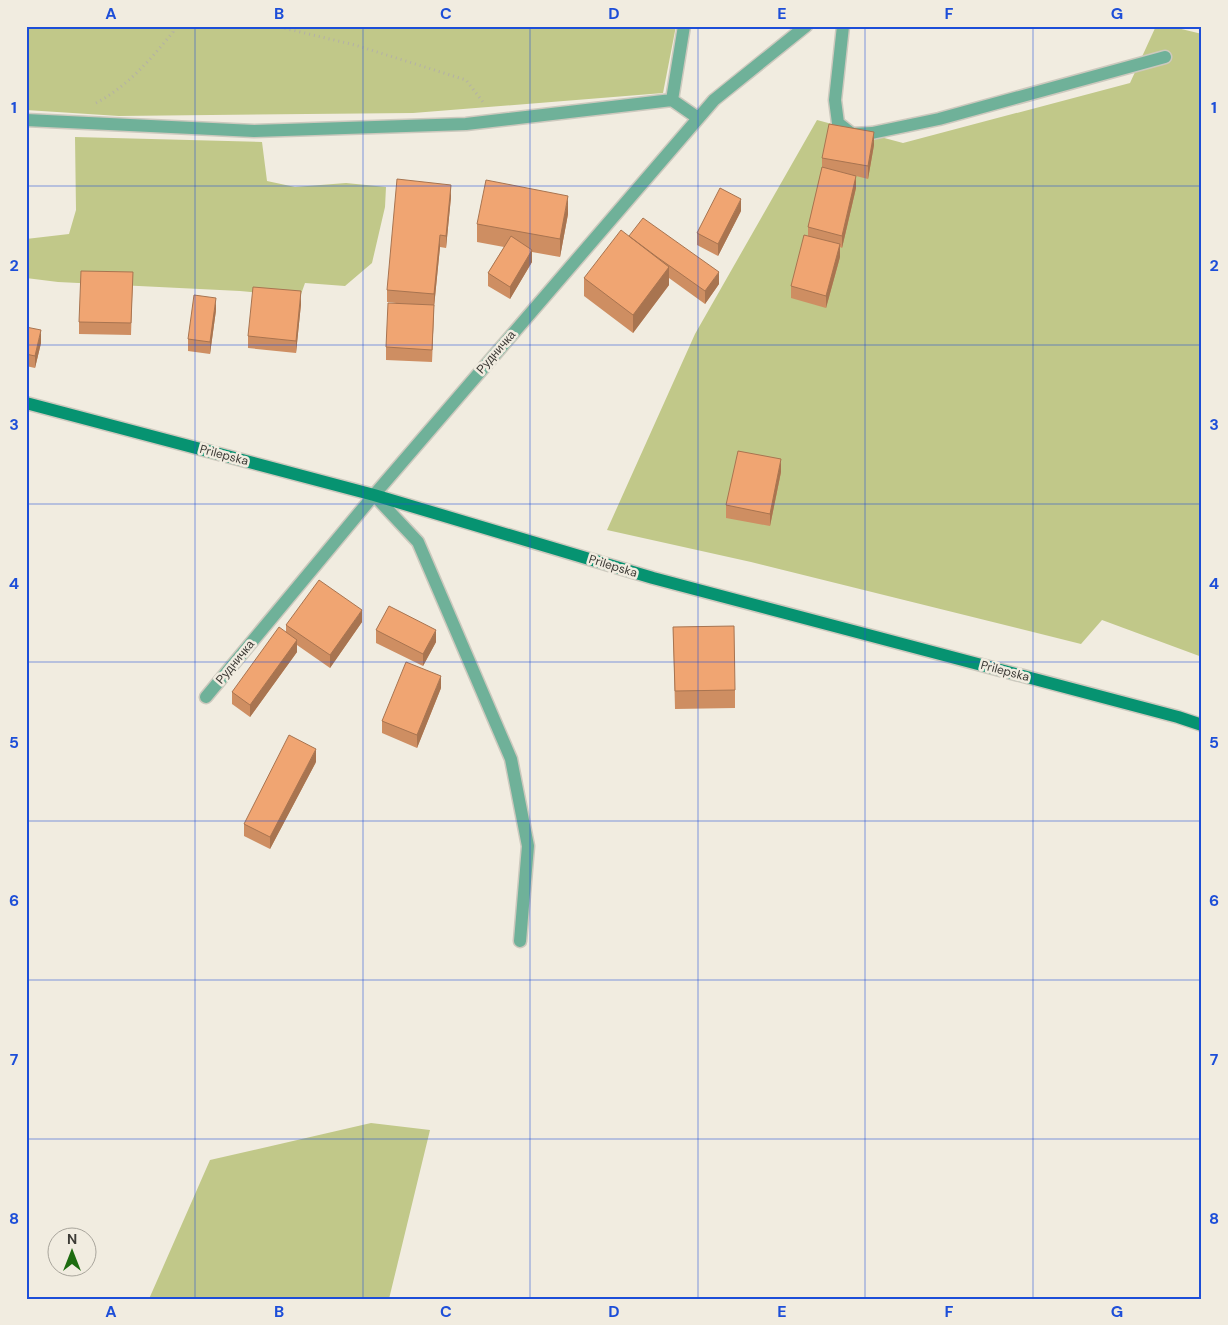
<svg xmlns="http://www.w3.org/2000/svg" width="1228" height="1325" font-family="'DM Sans',sans-serif">
	<style>
		.green { fill: #c1c889 }
		.lines { fill: none; stroke-linecap: round; stroke-linejoin: round }
		.street-casing { stroke: #cdc9be; stroke-width: 15 }
		.secondary-casing { stroke: #cdc9be; stroke-width: 15 }
		.path { stroke: #b4b0a7; stroke-width: 3; stroke-dasharray: 1 4; stroke-linecap: butt }
		.street { stroke: #6fb199; stroke-width: 12 }
		.secondary { stroke: #069371; stroke-width: 12 }
		.wall { fill: #ce8e62 }
		.shaded-wall { fill: #a87450 }
		.building { fill: #f0a572; stroke: #a87450 }
		.grid { fill: none; stroke: #1d4ed8; stroke-width: 1; stroke-opacity: 0.55 }
		.labels { text-anchor: middle; stroke-width: 5; stroke-linejoin: round; paint-order: stroke }
		.street-label { font-size: 12px; fill: #3d3b36; stroke: #f1ece0 }
		.neatline { fill: none; stroke: #1d4ed8; stroke-width: 2 }
		.grid-label { font-size: 16px; text-anchor: middle; font-weight: bold; fill: #1d4ed8 }
	</style>
	<rect width="100%" height="100%" fill="#f1ece0"/>
	<path class="green" d="M26,26h650l-13,67 -250,20 -294,3 -93,-6z
		M1156,26h13l33,8v623l-100,-37 -21,24 -330,-82 -144,-32 88,-196 122,-214 86,23 227,-60z
		M75,137l187,5 5,39 28,6 51,-4 40,4 -1,20 -13,56 -27,23 -40,-3 -5,14 -60,-6 -182,-9 -32,-4v-39l43,-5 7,-24z
		M371,1123l59,7 -41,169h-240l61,-139z"/>
	<g class="lines">
		<defs>
			<path id="street" d="M684,26l-12,74 26,18
				M843,26l-8,74 3,23 14,11 20,-1 67,-14 226,-62
				M26,120l228,11 212,-7 206,-24
				M374,495l44,47 93,217 17,87 -8,95
				M206,697l168,-202 340,-395 92,-74"/>
			<path id="secondary" d="M26,403l348,92 279,83 525,139 24,8"/>
		</defs>
		<use href="#street" class="street-casing"/>
		<use href="#secondary" class="secondary-casing"/>
		<path class="path" d="M275,26l80,19 111,35 17,22
			M96,103c31,-16 55,-44 77,-71v-6"/>
		<use href="#street" class="street"/>
		<use href="#secondary" class="secondary"/>
	</g>
	<path class="wall" d="M874,145l-6,34 -12,-3v12l-14,60 -2,-1v10l-14,51 -35,-10v-12l17,-50v-9l14,-60v-9z
		M451,197l-5,51 -6,-1 -6,60 -2,55 -46,-2v-13l10,-44 -9,-1v-12z
		M741,211l-23,45 -21,-11v-12z
		M568,214l-8,43 -28,-5v10l-22,37 -22,-13v-13l16,-26 -27,-5v-18z
		M629,236l90,48 -14,20 -36,-26v7l-36,48 -49,-37v-18z
		M133,272l-2,63 -52,-1v-12z
		M301,304l-5,49 -48,-5v-12z
		M216,310l-6,44 -22,-3v-12z
		M26,327l15,16 -6,25 -9,-2z
		M781,472l-11,54 -44,-8v-13z
		M362,622l-32,46 -33,-23v7l-47,65 -18,-13v-12l54,-60v-7z
		M673,627l62,63v18l-60,1z
		M376,630l60,12 -13,24 -47,-23z
		M441,688l-24,60 -35,-15v-12z
		M316,762l-46,87 -26,-13v-12z"/>
	<path class="shaded-wall" d="M874,132v13l-6,34v-13z
		M856,176v12l-14,60v-12z
		M451,185v12l-5,51v-12z
		M568,196v18l-8,43v-18z
		M741,199v12l-23,45v-12z
		M440,235v12l-6,60 -2,55 2,-68z
		M840,244v13l-14,51v-12z
		M532,250v12l-22,37v-12z
		M669,267v18l-36,48v-18z
		M719,272v12l-14,20v-13z
		M301,291v13l-5,49v-12z
		M216,298v12l-6,44v-12z
		M41,330v13l-6,25v-12z
		M781,459v13l-11,54v-12z
		M362,610v12l-32,46v-13z
		M436,630v12l-13,24v-12z
		M297,640v12l-47,65v-12z
		M441,676v12l-24,60v-13z
		M316,749v13l-46,87v-12z"/>
	<path class="building" d="M829,124l45,8 -6,34 -46,-8z
		M822,167l34,9 -14,60 -34,-9z
		M397,179l54,6 -5,51 -6,-1 -6,59 -47,-4z
		M486,180l82,16 -8,43 -83,-15z
		M720,188l21,11 -23,45 -21,-11z
		M643,218l76,54 -14,19 -48,-34 -28,-21z
		M621,230l48,37 -36,48 -49,-37z
		M804,235l36,9 -14,52 -35,-10z
		M511,236l21,14 -22,37 -22,-14z
		M81,271l52,1 -2,51 -52,-1z
		M253,287l48,4 -5,50 -48,-5z
		M194,295l22,3 -6,44 -22,-3z
		M388,303l46,2 -2,45 -46,-3z
		M26,327l15,3 -6,26 -9,-2z
		M738,451l43,8 -11,55 -44,-9z
		M319,580l43,30 -32,45 -44,-30z
		M389,606l47,24 -13,24 -47,-24z
		M734,626l1,64 -60,1 -2,-64z
		M279,627l18,13 -47,65 -18,-13z
		M406,662l35,14 -24,59 -35,-14z
		M289,735l27,14 -46,88 -26,-13z"/>
	<path class="grid" d="M195,26v1273M363,26v1273M530,26v1273M698,26v1273M865,26v1273M1033,26v1273M26,186h1176M26,345h1176M26,504h1176M26,662h1176M26,821h1176M26,980h1176M26,1139h1176"/>
	<g class="labels">
		<g class="street-label">
			<text transform="translate(496 352) rotate(-49)" y="4">Рудничка</text>
			<text transform="translate(224 455) rotate(15)" y="4">Prilepska</text>
			<text transform="translate(613 566) rotate(17)" y="4">Prilepska</text>
			<text transform="translate(235 662) rotate(-50)" y="4">Рудничка</text>
			<text transform="translate(1005 671) rotate(15)" y="4">Prilepska</text>
		</g>
	</g>
	<rect width="1228" height="1325" fill="none" stroke="#f1ece0" stroke-width="55"/>
	<g transform="translate(72 1252)"><circle r="24" fill="#f1ece0" stroke="#a9a59c"/>
	<path d="M0-4L9 19L0 12L-9 19Z" fill="#1d6c10"/>
	<text y="-8" font-size="14" font-weight="bold" text-anchor="middle" fill="#3d3b36">N</text>
	</g>
	<rect x="28" y="28" width="1172" height="1270" class="neatline"/>
	<g class="grid-label">
		<text x="111" y="19">A</text>
		<text x="279" y="19">B</text>
		<text x="446" y="19">C</text>
		<text x="614" y="19">D</text>
		<text x="782" y="19">E</text>
		<text x="949" y="19">F</text>
		<text x="1117" y="19">G</text>
		<text x="14" y="113">1</text>
		<text x="1214" y="113">1</text>
		<text x="14" y="271">2</text>
		<text x="1214" y="271">2</text>
		<text x="14" y="430">3</text>
		<text x="1214" y="430">3</text>
		<text x="14" y="589">4</text>
		<text x="1214" y="589">4</text>
		<text x="14" y="748">5</text>
		<text x="1214" y="748">5</text>
		<text x="14" y="906">6</text>
		<text x="1214" y="906">6</text>
		<text x="14" y="1065">7</text>
		<text x="1214" y="1065">7</text>
		<text x="14" y="1224">8</text>
		<text x="1214" y="1224">8</text>
		<text x="111" y="1317">A</text>
		<text x="279" y="1317">B</text>
		<text x="446" y="1317">C</text>
		<text x="614" y="1317">D</text>
		<text x="782" y="1317">E</text>
		<text x="949" y="1317">F</text>
		<text x="1117" y="1317">G</text>
	</g>
</svg>
